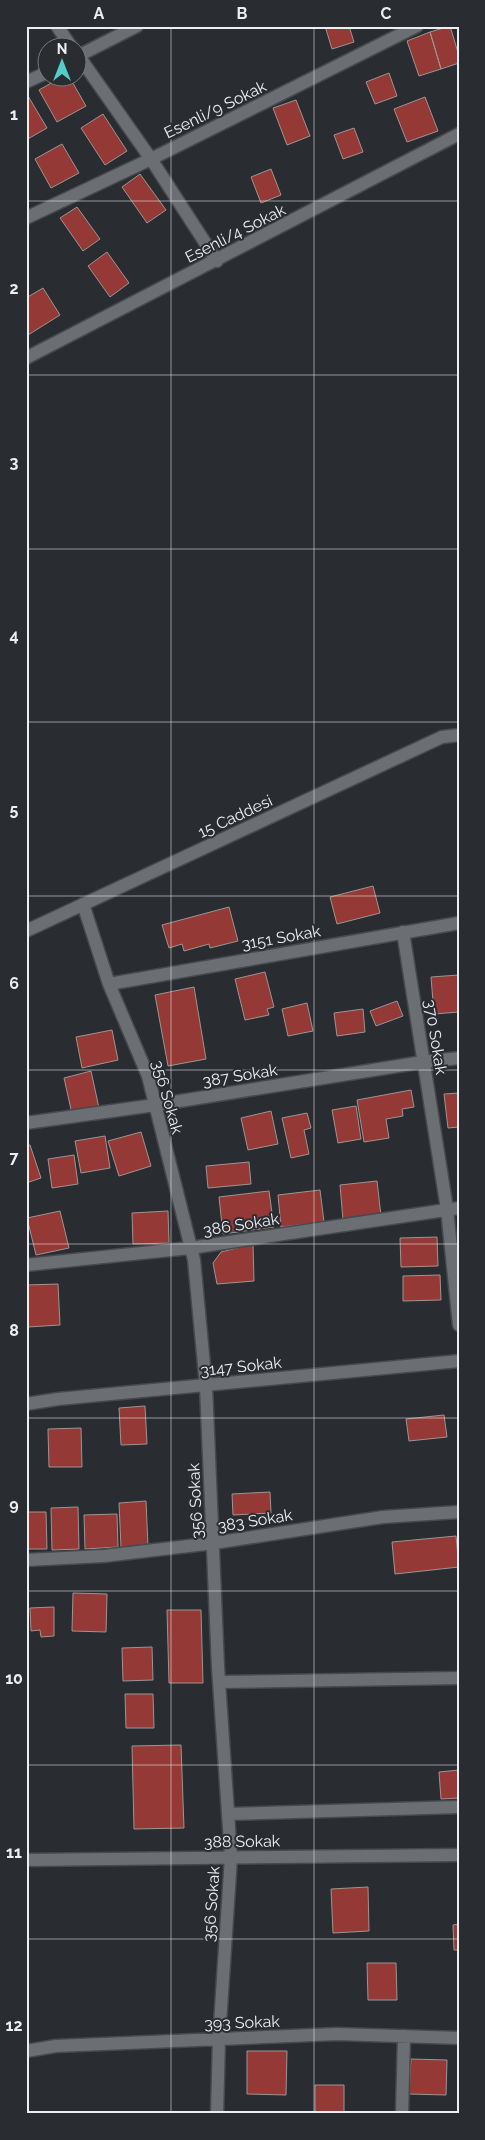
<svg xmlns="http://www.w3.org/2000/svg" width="485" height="2140" font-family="Raleway,sans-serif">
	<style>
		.building { fill: #943935; stroke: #9d9594 }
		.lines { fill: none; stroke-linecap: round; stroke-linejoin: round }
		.minor-casing { stroke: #46494d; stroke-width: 15 }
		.minor { stroke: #6b6f74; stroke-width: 12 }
		.grid { fill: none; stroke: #eceff2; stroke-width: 1; stroke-opacity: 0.55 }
		.labels { text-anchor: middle; stroke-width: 4; stroke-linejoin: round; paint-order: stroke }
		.street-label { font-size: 16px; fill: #eceff2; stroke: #292d31 }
		.neatline { fill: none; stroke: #eceff2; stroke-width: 2 }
		.grid-label { font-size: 16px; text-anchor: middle; font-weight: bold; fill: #eceff2 }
	</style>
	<rect width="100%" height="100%" fill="#292d31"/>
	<path class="building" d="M325,26h24l5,16 -22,7z
		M450,26l9,30v7l-18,6 -11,-37z
		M430,32l11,37 -22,7 -12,-35z
		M389,73l8,23 -22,8 -9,-22z
		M60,78h10l16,28 -29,16 -18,-32z
		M28,96l19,32 -21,12v-43z
		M425,97l13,34 -31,11 -13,-33z
		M296,100l14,36 -23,9 -14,-37z
		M103,114l24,37 -22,14 -24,-37z
		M354,128l9,24 -20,7 -9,-24z
		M62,144l17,29 -28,15 -16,-29z
		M271,169l10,26 -20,8 -10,-26z
		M140,174l26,36 -19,13 -25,-36z
		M77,207l23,32 -17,12 -23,-33z
		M107,252l22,31 -19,14 -22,-31z
		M43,288l17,27 -32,20 -2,-37z
		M373,886l7,27 -43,11 -7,-27z
		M229,907l9,34 -28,7 -1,-4 -25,7 -2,-7 -13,4 -7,-23z
		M265,972l9,35 -7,2 2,6 -24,5 -10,-41z
		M459,975v37l-25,2 -3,-37z
		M194,987l12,72 -38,7 -13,-71z
		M397,1001l6,15 -27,10 -6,-15z
		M307,1003l6,28 -25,5 -6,-27z
		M363,1009l2,23 -28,4 -3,-23z
		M112,1030l6,30 -36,8 -6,-31z
		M91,1071l8,37 -27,6 -8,-36z
		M411,1090l3,17 -12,2 1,7 -17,3 3,19 -25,4 -7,-42z
		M459,1093v34l-11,1 -4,-34z
		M356,1106l5,33 -23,4 -6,-33z
		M271,1111l7,33 -30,6 -7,-32z
		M307,1113l4,15 -7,2 5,24 -18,4 -9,-40z
		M141,1132l10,34 -32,10 -11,-35z
		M105,1136l5,32 -29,5 -6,-32z
		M30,1145l11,33 -15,5v-37z
		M74,1155l4,29 -26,4 -4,-29z
		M249,1162l2,22 -43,4 -2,-22z
		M377,1181l4,35 -38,4 -3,-35z
		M320,1190l4,32 -43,5 -3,-32z
		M269,1191l5,36 -51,7 -4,-37z
		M60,1211l9,37 -33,7 -9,-37z
		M168,1211l1,32 -36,1 -1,-31z
		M437,1237l1,29 -37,1 -1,-29z
		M253,1244l1,37 -37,3 -4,-21 8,-11z
		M440,1275l1,25 -38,1v-25z
		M58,1284l2,41 -32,2 -2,-42z
		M145,1406l2,38 -26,1 -2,-37z
		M444,1415l3,22 -38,4 -3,-22z
		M81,1428l1,39h-33l-1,-38z
		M270,1492l1,21 -38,2 -1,-21z
		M146,1501l2,45 -27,1 -2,-44z
		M78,1507l1,42 -27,1 -1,-42z
		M26,1512h20l1,37h-21z
		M117,1514l1,33 -33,2 -1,-34z
		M456,1536l3,31 -64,7 -3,-32z
		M73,1593l34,1 -1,38 -34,-1z
		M54,1607v29l-13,1 -1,-7 -9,1 -1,-23z
		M167,1610h34l2,73h-34z
		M152,1647l1,33 -30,1 -1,-33z
		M125,1694h28l1,34h-28z
		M181,1745l3,83 -50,1 -2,-83z
		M459,1770v28l-18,1 -2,-27z
		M368,1887l1,44 -36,2 -2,-44z
		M459,1924v26h-5l-1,-25z
		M367,1963h29l1,37h-29z
		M247,2051h40l-1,44 -39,-1z
		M411,2059l36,1 -1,35 -37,-1z
		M315,2085h29v29h-29z"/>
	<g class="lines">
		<defs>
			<path id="minor" d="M57,26l15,22
				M78,55l73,104 66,102
				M78,56l59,-30
				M26,82l22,-10
				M26,218l125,-59 266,-133
				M26,358l433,-224
				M83,904l26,80 39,92 46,184 12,126 12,281 13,190 -12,182 -2,75
				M26,931l416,-194 17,-2
				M403,932l44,277 12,116
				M109,984l350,-61
				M26,1123l129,-18 268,-43 36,-4
				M26,1265l164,-17 269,-40
				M26,1404l32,-5 401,-38
				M26,1560l78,-4 110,-13 169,-26 76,-5
				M219,1682l240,-4
				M228,1814l231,-7
				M26,1860l433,-5
				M26,2051l30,-5 281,-12 122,4
				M402,2114l2,-78"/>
		</defs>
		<use href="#minor" class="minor-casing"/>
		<use href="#minor" class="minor"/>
	</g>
	<path class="grid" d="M171,26v2088M314,26v2088M26,201h433M26,375h433M26,549h433M26,722h433M26,896h433M26,1070h433M26,1244h433M26,1418h433M26,1591h433M26,1765h433M26,1939h433"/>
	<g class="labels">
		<g class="street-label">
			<text transform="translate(215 109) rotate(-26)" y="6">Esenli/9 Sokak</text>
			<text transform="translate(235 233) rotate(-27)" y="6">Esenli/4 Sokak</text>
			<text transform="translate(235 816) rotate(-25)" y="6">15 Caddesi</text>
			<text transform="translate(281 937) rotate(-10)" y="6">3151 Sokak</text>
			<text transform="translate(436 1037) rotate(81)" y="6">370 Sokak</text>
			<text transform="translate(240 1075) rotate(-9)" y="6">387 Sokak</text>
			<text transform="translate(168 1097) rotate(74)" y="6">356 Sokak</text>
			<text transform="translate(241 1224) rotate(-9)" y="6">386 Sokak</text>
			<text transform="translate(241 1366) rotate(-6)" y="6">3147 Sokak</text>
			<text transform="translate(195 1501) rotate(-93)" y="6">356 Sokak</text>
			<text transform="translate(255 1520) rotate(-9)" y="6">383 Sokak</text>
			<text transform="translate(242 1841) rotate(-1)" y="6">388 Sokak</text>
			<text transform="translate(211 1904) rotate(-86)" y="6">356 Sokak</text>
			<text transform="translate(242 2022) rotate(-2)" y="6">393 Sokak</text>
		</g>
	</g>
	<rect width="485" height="2140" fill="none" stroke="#292d31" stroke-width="55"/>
	<g transform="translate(62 62)"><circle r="24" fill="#292d31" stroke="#777b7e"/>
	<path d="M0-4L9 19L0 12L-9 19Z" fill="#54cdc8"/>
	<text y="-8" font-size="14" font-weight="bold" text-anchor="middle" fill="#eceff2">N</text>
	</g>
	<rect x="28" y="28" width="430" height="2084" class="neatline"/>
	<g class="grid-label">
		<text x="99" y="19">A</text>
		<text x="242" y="19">B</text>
		<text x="386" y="19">C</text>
		<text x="14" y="120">1</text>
		<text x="14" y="294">2</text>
		<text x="14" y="468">3</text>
		<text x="14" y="641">4</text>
		<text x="14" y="815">5</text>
		<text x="14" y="989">6</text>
		<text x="14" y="1163">7</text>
		<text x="14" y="1336">8</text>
		<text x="14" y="1510">9</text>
		<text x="14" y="1684">10</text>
		<text x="14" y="1858">11</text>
		<text x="14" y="2031">12</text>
	</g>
</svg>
